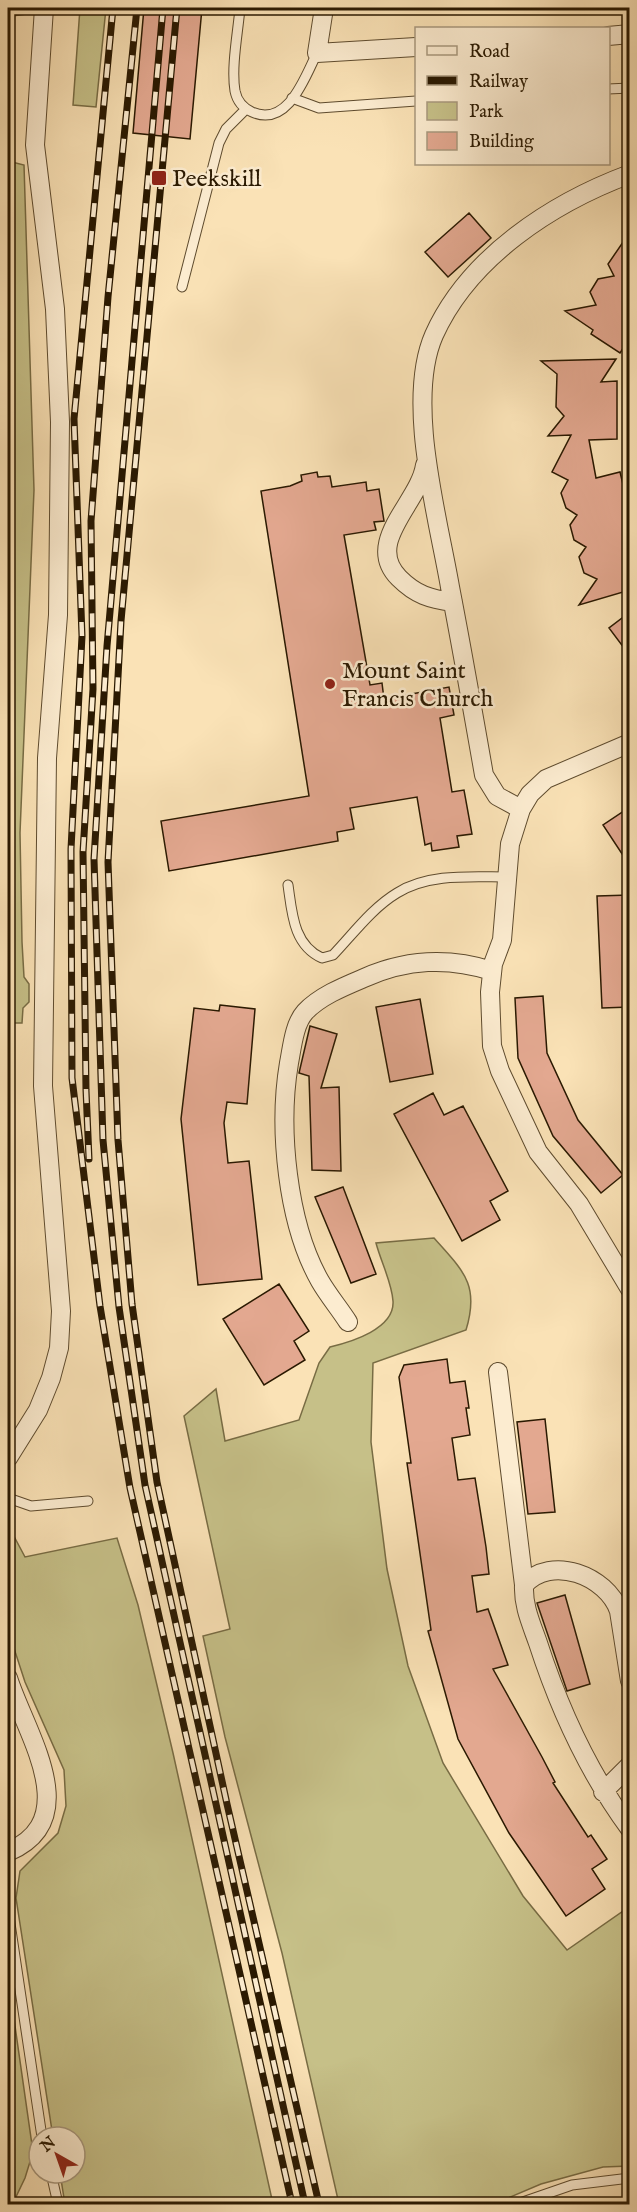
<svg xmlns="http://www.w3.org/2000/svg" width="637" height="2212" font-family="'IM FELL English',serif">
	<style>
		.green { fill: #c6c088; stroke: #786c44; stroke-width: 1.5 }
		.building { fill: #e3a890; stroke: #2a1901; stroke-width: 1.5 }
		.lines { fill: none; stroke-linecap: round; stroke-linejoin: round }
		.service-casing { stroke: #5e4b2e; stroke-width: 11 }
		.minor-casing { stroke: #5e4b2e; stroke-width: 20 }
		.service { stroke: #fcecd0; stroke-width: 9 }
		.minor { stroke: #fcecd0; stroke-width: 18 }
		.rail-casing { stroke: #2a1901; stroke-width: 7 }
		.rail { stroke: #fcecd0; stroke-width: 4.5; stroke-dasharray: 14; stroke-linecap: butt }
		.poi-dot { fill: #8f2418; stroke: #fcecd0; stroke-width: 2 }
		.labels { text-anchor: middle; stroke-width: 5; stroke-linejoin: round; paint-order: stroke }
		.poi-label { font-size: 24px; fill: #2a1901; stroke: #fcecd0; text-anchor: start }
	</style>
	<rect width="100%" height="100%" fill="#fae2b6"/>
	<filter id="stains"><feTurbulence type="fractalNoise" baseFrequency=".00333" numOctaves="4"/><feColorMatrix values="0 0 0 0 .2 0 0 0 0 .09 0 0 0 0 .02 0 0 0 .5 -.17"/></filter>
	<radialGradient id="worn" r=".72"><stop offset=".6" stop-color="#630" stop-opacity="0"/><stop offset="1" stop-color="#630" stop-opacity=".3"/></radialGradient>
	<path class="green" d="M8,8h27l-1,5 -22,3 -4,89z
		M80,8h26l-10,99 -23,-2z
		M8,161l16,4 10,325 -14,343 2,109 2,35 5,7v18l-6,6 -1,15h-14z
		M434,1238c29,33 46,46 32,92l-93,33 -2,79 16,127 21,97 35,97 80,133 44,54 62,-43v259l-26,1 -62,17 -47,20h-155l-57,-251 -57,-216 -22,-101 27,-7 -46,-213 32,-27 9,52 74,-21 20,-57 11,-16c21,-5 65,-18 63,-46 -1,-18 -12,-39 -17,-58z
		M8,1525l17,32 92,-19 21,67 35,148 100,451h-190l-19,-6 -4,-25h15v-36h-22l-37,-239 4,-27 38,-38 8,-27 -2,-36 -39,-88 -17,-52z
		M8,1977l25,175 -8,26 -12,25h-5z"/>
	<path class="building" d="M144,8h58l-12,131 -57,-6z
		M469,213l22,25 -43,39 -23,-25z
		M630,232v106l-10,15 -29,-19 2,-4 -28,-19 31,-6 -6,-13 8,-13 16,-3 -6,-12z
		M616,359l-15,23 16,-1v58l-28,1 7,38 24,-6 10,41v77l-51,15 18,-26 -13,-6 -5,-16 7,-10 -12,-7 -4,-15 7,-10 -11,-7 -5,-15 7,-13 -16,-8 19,-37 -23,1 16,-20 -8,-9 1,-33 -16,-13z
		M317,472l1,5 12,-1 2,11 34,-5 1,9 12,-2 5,32 -10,1 2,8 -32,5 26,150 12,-2 2,16 65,-12 5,28 -14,3 12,74 12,-2 8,44 -15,2 2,11 -27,4 -1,-8 -6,2 -8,-48 -67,11 4,21 -17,3 1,9 -169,30 -8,-50 148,-25 -48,-305 29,-5 12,-5 -1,-6z
		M630,612v44l-21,-28z
		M630,807v59l-27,-41z
		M630,895v112l-28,1 -5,-112z
		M543,996l4,57 31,67 45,55 -22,18 -48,-57 -35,-78 -3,-60z
		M420,999l13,75 -43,8 -14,-75z
		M220,1005l35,4 -8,95 -20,-2 -3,21 4,40 21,-2 13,118 -64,6 -17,-166 13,-111 25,3z
		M310,1026l27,8 -16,54 18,-1 2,84 -29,-1 -3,-94 -10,-3z
		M433,1093l11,22 19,-9 45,85 -18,10 10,19 -38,21 -68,-127z
		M343,1187l33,87 -25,9 -36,-86z
		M279,1284l30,47 -15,10 11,19 -41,25 -41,-66z
		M447,1359l3,24 15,-2 4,27h-3l4,27 -18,3 6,42 17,-2 11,69 3,27 -17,2 5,36 11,-3 20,56 -15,4 49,88 13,25 -2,1 35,54 3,-2 16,24 -15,10 13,20 -39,27 -57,-83 -51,-94 -30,-108 3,-1 -24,-167h4l-12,-86 5,-12z
		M545,1419l10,93 -27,2 -11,-92z
		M565,1595l25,89 -23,7 -30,-88z"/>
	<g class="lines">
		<defs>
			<path id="service" d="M240,8c-2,24 -9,59 -5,83 2,10 8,17 17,21 36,16 53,-35 65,-59
				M608,89l22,-1
				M292,98l27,10 97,-7
				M182,287l37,-144 7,-14 20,-20
				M288,885c4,27 5,60 34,73l11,-3c20,-21 39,-47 64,-62 32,-20 74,-16 110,-16
				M8,1498l23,8 57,-5
				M8,1910l34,227
				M51,2173l7,31
				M517,2204l55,-19 58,-7"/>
			<path id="minor" d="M324,8l-7,45 99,-6
				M608,36l22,-2
				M425,465c-5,37 -62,77 -26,113 17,17 31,21 54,24
				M630,743l-84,36 -16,15 -9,15 -11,35 -8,96 -9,24 -3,28 2,54 8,25 38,81 41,52 51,85
				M521,809l-24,-13 -13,-21c-11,-63 -22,-126 -34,-188 -12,-70 -45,-186 -16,-252 35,-78 118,-132 196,-161
				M348,1322c-9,-14 -20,-27 -28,-41 -33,-58 -42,-153 -31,-218 3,-15 5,-39 16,-51 15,-16 40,-26 59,-34 43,-19 84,-21 128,-7
				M498,1372l26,213
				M8,1458l30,-48 13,-32 8,-30 2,-37 -18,-225 4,-328 11,-143 2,-193 -5,-113 -20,-164 9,-137
				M8,1678c17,54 78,141 0,174
				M630,1681l-11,-70c-12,-35 -68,-57 -95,-26 -1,21 7,38 14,58 22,68 50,129 92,186
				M603,1792l27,-27"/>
		</defs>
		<use href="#service" class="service-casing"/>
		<use href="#minor" class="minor-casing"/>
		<use href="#service" class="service"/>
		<use href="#minor" class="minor"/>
		<defs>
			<path id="rail" d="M113,8l-39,411 8,217 -11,213 1,229 28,228 30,182 162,716
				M163,8l-56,638 -13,213 9,281 16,167 26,178 160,719
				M177,8l-56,613 -13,241 10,278 14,164 25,178 70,322 92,400
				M89,1159l-3,-69 -3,-238 10,-163 -2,-168 17,-224 29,-289"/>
		</defs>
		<use href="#rail" class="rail-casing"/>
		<use href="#rail" class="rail"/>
	</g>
	<g class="poi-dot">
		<rect x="151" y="170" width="16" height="16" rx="3"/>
		<circle cx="330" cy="684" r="6"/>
	</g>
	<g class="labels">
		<g class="poi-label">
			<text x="172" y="186">Peekskill</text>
			<text x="342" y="678">Mount Saint<tspan x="342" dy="28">Francis Church</tspan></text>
		</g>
	</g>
	<rect width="637" height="2212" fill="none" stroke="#fae2b6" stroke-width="30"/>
	<rect x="9" y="9" width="619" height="2194" fill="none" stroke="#2a1901" stroke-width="3"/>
	<rect x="15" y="15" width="607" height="2182" fill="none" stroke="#2a1901" stroke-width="1.5"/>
	<rect x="415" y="27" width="195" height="138" fill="#fcecd0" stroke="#a8987d" stroke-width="1.5"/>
	<rect x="427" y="46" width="30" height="9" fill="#fcecd0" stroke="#a8987d" stroke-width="1.5"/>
	<text x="469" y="57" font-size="18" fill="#2a1901">Road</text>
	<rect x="427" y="76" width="30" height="9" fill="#2a1901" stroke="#a8987d" stroke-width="1.5"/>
	<text x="469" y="87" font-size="18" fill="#2a1901">Railway</text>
	<rect x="427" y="102" width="30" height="18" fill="#c6c088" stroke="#a8987d" stroke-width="1.5"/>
	<text x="469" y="117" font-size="18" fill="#2a1901">Park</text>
	<rect x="427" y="132" width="30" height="18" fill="#e3a890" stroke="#a8987d" stroke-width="1.5"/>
	<text x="469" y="147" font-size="18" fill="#2a1901">Building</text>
	<g transform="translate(57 2155) rotate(320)"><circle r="28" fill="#fcecd0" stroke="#a8987d" stroke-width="1.5"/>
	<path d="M0-4.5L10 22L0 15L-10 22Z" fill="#8f2418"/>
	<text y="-9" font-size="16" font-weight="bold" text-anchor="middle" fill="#2a1901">N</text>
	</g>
	<rect width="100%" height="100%" filter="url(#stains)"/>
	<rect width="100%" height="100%" fill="url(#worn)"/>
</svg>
